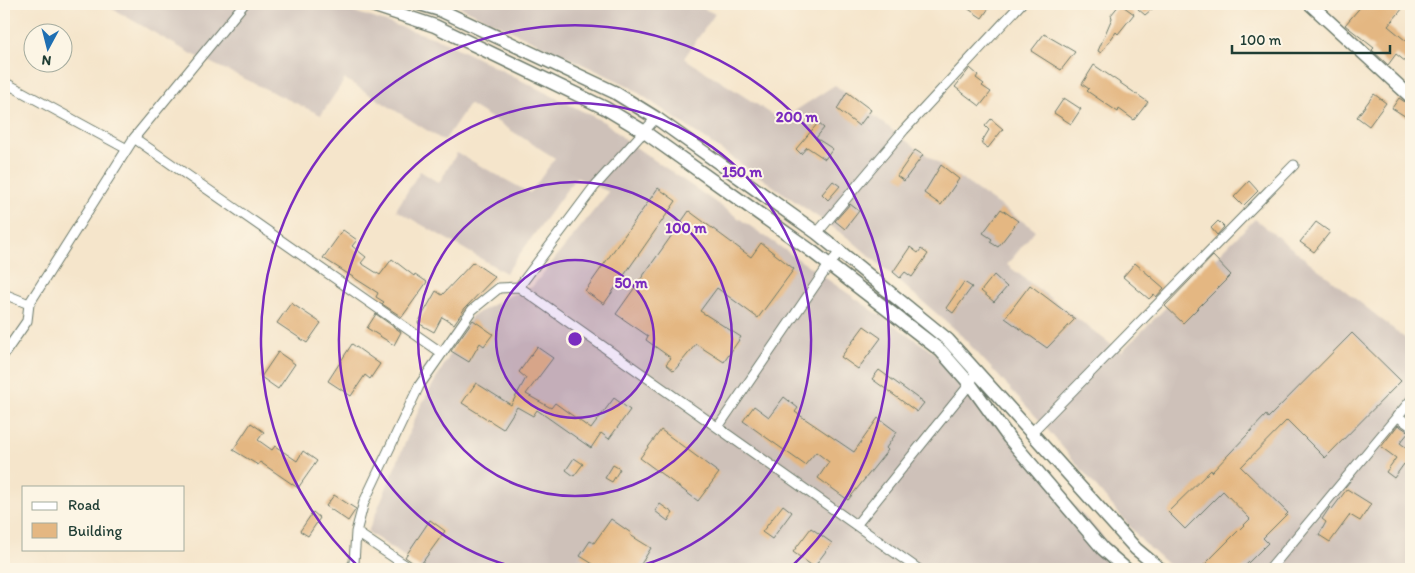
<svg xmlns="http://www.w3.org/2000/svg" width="1415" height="573" font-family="Itim,sans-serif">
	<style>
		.industrial { fill: #cec1b9 }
		.building { fill: #e4b782 }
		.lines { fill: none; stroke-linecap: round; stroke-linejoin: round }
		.street-casing { stroke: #6a7869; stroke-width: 11 }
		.secondary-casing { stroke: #6a7869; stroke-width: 15 }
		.street { stroke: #fff; stroke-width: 9 }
		.secondary { stroke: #fff; stroke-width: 12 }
		.ring { fill: none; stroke: #7b2cbf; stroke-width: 2.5 }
		.centre { fill: #7b2cbf; stroke: #fcf5e5; stroke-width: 2.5 }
		.ring-label { font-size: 15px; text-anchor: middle; font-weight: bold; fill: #7b2cbf; stroke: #fcf5e5; stroke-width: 4; stroke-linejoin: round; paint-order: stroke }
	</style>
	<rect width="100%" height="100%" fill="#fcf5e5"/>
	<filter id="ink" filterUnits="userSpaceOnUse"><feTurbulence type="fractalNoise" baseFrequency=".02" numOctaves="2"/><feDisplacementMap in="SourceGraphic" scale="10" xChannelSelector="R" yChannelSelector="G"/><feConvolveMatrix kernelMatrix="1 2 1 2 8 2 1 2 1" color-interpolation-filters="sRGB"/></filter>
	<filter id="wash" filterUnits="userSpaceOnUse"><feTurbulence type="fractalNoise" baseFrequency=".0096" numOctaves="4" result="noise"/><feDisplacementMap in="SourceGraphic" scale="20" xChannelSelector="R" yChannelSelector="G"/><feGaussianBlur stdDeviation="1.12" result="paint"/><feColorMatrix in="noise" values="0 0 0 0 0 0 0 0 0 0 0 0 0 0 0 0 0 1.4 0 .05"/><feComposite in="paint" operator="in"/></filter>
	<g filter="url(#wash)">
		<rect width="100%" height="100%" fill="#f5e5cb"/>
		<path class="industrial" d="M104,4h226l111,36 165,83 22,19 308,212 196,215h-709l-55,-37 52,-125 52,-91 39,-21 21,-8 77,-95 -33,-15 -70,96 -110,-63 24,-39 19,12 18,-30 73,40 25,-35 -86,-54 -25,37 -99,-62 -24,36 -133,-63z
			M454,4h240l21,10 -31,44 97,62 54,-35 70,55 130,90 -28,35 114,87 134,-133 156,124v226h-238l-30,-27 -101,-119 -85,-92 -106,-91 -224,-155z"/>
		<g id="blocks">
			<path class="building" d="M961,4h21l7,4 -7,10z
				M1120,4l14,10 -16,20 -2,-2 -15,21 -3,-2 14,-33 -1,-3z
				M1141,4h17l-13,11 -7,-6z
				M1363,4h35l5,4 -15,18 23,19v21l-15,-12 -8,11 -16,-15 2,-2 -29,-23z
				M1044,34l31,18 -14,18 -30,-19z
				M1094,65l54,37 -14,18 -15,-11 -1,3 -31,-21 2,-2 -7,-5z
				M970,68l8,7 -2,3 8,6 -2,2 9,6 -11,14 -25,-19z
				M847,92l24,18 -12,16 -22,-17z
				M1374,94l12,9 -17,23 -12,-9z
				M1064,98l17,11 -10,15 -17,-11z
				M1399,98l12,8v14l-19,-12z
				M991,119l12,10 -15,19 -7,-5 8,-13 -4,-4z
				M818,123l6,5 -8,10 17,11 -8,10 -18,-12 -6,7 -5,-5z
				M915,150l8,5 -19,26 -7,-5z
				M941,165l18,14 -18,26 -17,-12z
				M833,181l7,5 -12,14 -6,-6z
				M1249,181l9,10 -15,15 -9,-9z
				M658,188l18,13 -72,103 -19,-13z
				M850,204l9,7 -14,18 -10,-8z
				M1001,209l17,12 -20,26 -8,-5 2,-3 -9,-6z
				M689,211l62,46 10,-14 33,26 -36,49 -41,-30 -17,23 41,26 -17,25 -28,-18 -22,27 -8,-7 5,-6 -25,-18 2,-4 -32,-22z
				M1218,221l6,6 -7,8 -6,-7z
				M1316,222l14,10 -16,20 -14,-10z
				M343,230l14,10 -5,6 14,11 -5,6 19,12 12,-16 22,17 1,-2 12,8 -25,35 -20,-13 2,-2 -8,-5 2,-4 -55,-35z
				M910,247l8,6 3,-4 7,5 -16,23 -7,-5 -5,6 -7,-6z
				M1213,256l18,19 -48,48 -18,-17z
				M473,262l22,15 -30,31 -11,16 -12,-7 -8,15 -16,-9 18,-32 6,4z
				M1135,263l29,25 -8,9 -2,-3 -5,5 -26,-22z
				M994,275l13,12 -13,15 -13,-11z
				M964,282l8,5 -19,26 -7,-5z
				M1030,285l45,34 -28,29 -42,-30z
				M291,303l30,20 -14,20 -30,-20z
				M376,314l25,18 -7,13 -27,-17z
				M473,320l20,14 -9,12 -4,-3 -11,19 -18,-11z
				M864,326l17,12 -23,31 -17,-12z
				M1352,333l49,48 -76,77 -38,-38 -46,47 47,46 -25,25 5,5 -26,26h-42l50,-50 -27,-28 -38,38 -17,-17 43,-42 1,2 54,-57 2,3z
				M352,344l28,20 -10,15 -5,-4 -14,21 -23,-15z
				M537,347l16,11 -27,36 25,14 4,-5 36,26 23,-31 16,12 -21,29 -8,-6 -10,15 -54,-38 -4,6 -16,-9 -14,22 -41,-26 14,-20 35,22 15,-27 -7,-6z
				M278,352l17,12 -17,25 -17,-12z
				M879,370l45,33 -7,9 -45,-33z
				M784,397l14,11 -3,4 59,40 24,-34 19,14 -11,16 2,2 -40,50 -30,-22 11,-16 -13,-10 -11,13 -62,-44 11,-15 15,11z
				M251,423l13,9 -6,8 14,10 3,-4 22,15 6,-10 14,10 -19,27 -38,-26 -2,3 -25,-15z
				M1398,425l11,7 -9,11 11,8v18l-7,-5 -10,14 -8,-6 10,-14 -15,-11z
				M661,430l58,43 -21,28 -58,-43z
				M574,458l9,6 -9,12 -8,-6z
				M613,465l7,4 -8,13 -7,-4z
				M1347,489l24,15 -11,17 -10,-6 -20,27 -11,-7 7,-13 -4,-3 8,-12 2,2z
				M334,495l22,14 -8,12 -22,-15z
				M660,504l13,9 -5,8 -13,-10z
				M783,505l9,7 -20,27 -10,-7z
				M313,512l7,6 -12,18 -8,-5z
				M611,519l20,14 -1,2 21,13 -13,21h-22l-7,-4 -2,4h-6l-21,-13 10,-15 4,2z
				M430,520l15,11 -26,36 -14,-10z
				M811,528l21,15 -18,24 -21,-15z"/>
		</g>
	</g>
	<g filter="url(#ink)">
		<use href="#blocks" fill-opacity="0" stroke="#6a7869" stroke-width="1"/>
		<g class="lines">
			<defs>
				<path id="street" d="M4,82l123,67
					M134,138l308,215
					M817,233l87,-103 117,-126
					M519,287l75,-100 62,-69
					M4,294l25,10
					M4,354l23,-33 2,-17 105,-166 110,-134
					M1397,416l14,10
					M718,427l111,-162 11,-13
					M1033,431l261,-266
					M857,524l113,-140 6,-13
					M356,532l55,37
					M349,569l5,-6 2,-31 8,-30 55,-116 53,-76 27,-22 20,-1 399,282
					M1270,569l141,-169"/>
				<path id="secondary" d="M369,4l66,22 170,82 38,23 167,119 131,101 29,33 39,54 94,111 23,20
					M420,4l20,6 174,82 42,26 161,115 131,107 188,209 24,20
					M1310,4l101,93"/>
			</defs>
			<use href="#street" class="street-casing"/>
			<use href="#secondary" class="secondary-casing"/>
			<use href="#street" class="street"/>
			<use href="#secondary" class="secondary"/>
		</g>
	</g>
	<circle cx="575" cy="339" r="79" fill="#7b2cbf" fill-opacity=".12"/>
	<g class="ring">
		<circle cx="575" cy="339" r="79"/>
		<circle cx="575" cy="339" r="157"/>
		<path d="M522 569A236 236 0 1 1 628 569"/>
		<path d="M361 569A314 314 0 1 1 789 569"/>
	</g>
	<circle cx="575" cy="339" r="8" class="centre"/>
	<g class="ring-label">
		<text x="797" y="122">200 m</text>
		<text x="742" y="177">150 m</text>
		<text x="686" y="233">100 m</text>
		<text x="631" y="288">50 m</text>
	</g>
	<rect width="1415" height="573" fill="none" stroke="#fcf5e5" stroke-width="20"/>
	<rect x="22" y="486" width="162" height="65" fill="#fcf5e5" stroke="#a4ab9e"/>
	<rect x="32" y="502" width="25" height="8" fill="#ffffff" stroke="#a4ab9e"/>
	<text x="68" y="510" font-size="15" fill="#1f3d34">Road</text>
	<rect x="32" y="523" width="25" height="15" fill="#e4b782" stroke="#a4ab9e"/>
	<text x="68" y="536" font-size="15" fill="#1f3d34">Building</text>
	<g transform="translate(48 48) rotate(187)"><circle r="24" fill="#fcf5e5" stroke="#a4ab9e"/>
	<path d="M0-4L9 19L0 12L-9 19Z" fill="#1f6fb2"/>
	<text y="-8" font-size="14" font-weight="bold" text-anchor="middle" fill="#1f3d34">N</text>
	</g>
	<path d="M1232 45v8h158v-8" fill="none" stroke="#1f3d34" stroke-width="2.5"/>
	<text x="1240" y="45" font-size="15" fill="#1f3d34" stroke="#fcf5e5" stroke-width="4" paint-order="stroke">100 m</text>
</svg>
